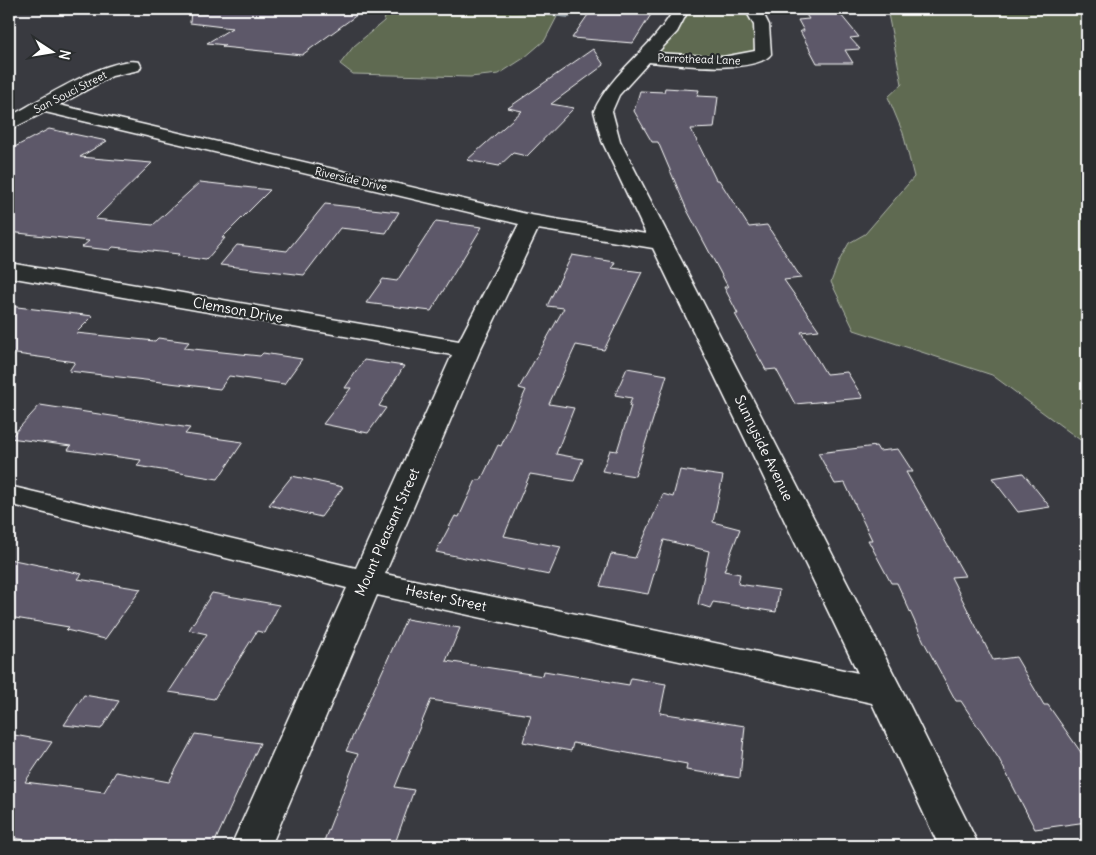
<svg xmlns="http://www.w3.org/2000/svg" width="1096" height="855" font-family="Delius,sans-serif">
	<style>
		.green { fill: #5e6a51; stroke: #aeb4a8 }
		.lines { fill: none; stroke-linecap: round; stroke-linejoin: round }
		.stream { fill: #95a2aa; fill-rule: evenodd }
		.building { fill: #5d5869; stroke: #fff }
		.street-casing { stroke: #fff; stroke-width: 3 }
		.street { fill: #2a2d2e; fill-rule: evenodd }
		.labels { text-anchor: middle; stroke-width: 4.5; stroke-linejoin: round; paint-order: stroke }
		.far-street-label { font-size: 11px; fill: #fff; stroke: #2a2d2e }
		.street-label { font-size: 14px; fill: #fff; stroke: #2a2d2e }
	</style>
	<rect width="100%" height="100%" fill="#393a40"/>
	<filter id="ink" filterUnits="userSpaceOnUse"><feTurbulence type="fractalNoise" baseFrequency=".02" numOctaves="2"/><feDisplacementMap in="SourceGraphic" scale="10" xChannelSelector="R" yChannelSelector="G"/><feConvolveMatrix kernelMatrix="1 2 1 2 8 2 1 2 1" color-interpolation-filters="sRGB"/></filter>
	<g filter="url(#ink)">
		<path class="green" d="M387,9h174l-16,31 -21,18 -25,16 -29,3 -117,-3 -13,-10 14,-18 30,-25z
			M681,9h72l6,7 -2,42 -112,-1 26,-28z
			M887,9h200v436l-95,-70 -138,-45 -23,-48 8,-21 10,-18 16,-9 49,-57 -11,-44 -15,-36 14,-13z"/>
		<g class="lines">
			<path class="stream" d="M496,9h13l60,7 2,1 -2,1 -71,-8z"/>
		</g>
		<path class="building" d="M191,9h174l-63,46 -80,-8 3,-2 -18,-2 25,-15 -42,-5z
			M592,9h51l-2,3 11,1 -19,30 -61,-5z
			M802,9h34l23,28 -9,1 10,11 -15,1 8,13h-36l-17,-32h4l-6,-11 11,-1z
			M593,49l11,16 -53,39 23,4 -47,48 -14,-3 -14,13 -32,-6 55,-49 -14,-3z
			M665,88l34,2 -2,6 21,1 -4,31 -23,1 25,51h3l30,47 18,-2 34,53 -17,2 35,50 -18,2 25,42 21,-2 16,26 -68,6 -19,-35 -10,1 -31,-56h3l-14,-27h4l-41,-77 -29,-68h-6l-18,-31 6,-20 24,1z
			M49,129l58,12 -27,16 72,6 -57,56 58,6 47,-43 70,8 -48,48h3l-19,22 -29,-4 2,-2 -66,-7 -3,3 -28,-3 7,-6 -80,-9v-82z
			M325,204l74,8 -13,21 -46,-5 -36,47 -84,-10 17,-20 50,6z
			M436,221l46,6 -51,84 -65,-8 17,-24 14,2z
			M572,255l43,7 -3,6 30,4 -38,78 -28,-5 -27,59 25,4 -18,46 27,5 -9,22 -44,-7 -26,62 57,11 -12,28 -113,-23 19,-36 4,1 17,-37h5l17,-35 3,1 25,-56 -7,-2 45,-80 -17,-2z
			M9,306l84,10 -17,17 79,8 3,-3 31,4 -5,6 76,8 3,-3 39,6 -18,25 -55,-8 -9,13 -151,-18 6,-9 -66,-9z
			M364,360l40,6 -25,40 7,2 -18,25 -45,-9 28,-36h-6z
			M627,368l40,7 -32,101 -33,-5 8,-21 7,1 14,-45h-2l3,-8 -17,-3z
			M40,405l150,23 -5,6 58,8 -25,37 -81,-13 4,-6 -73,-10 3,-4 -61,-8z
			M876,446l3,5 19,-2 15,23h-7l59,104 -14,1 42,83 23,-3 28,48h4l39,56v61l-52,7 -36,-70 -38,-58h-5l-32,-59 -27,-59h-6l-23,-43h4l-27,-57 -10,1 -17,-31z
			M680,470l43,6 -10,46 27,7 -16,42 16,3 -2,10 41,6 -3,22 -63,-10 -3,6 -12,-4 11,-53 -45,-11 -16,54 -48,-8 11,-32 24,4 28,-64 10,3z
			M1023,473l27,34 -32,5 -26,-34z
			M292,476l51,11 -22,30 -52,-12z
			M9,559l73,15 -4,5 63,10 -36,50 -39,-9 3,-3 -60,-10z
			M212,593l67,12 -14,28 -8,-2 -43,68 -45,-7 38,-58 -18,-4z
			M406,619l54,9 -14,33 97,15 1,-5 85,14 2,-7 35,6 -6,29 85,13 -5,52 -54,-8 1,-6 -114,-21 -2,8 -48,-9 8,-27 -100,-15 -36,87 19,3 -20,56h-72l36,-92 -12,-3z
			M84,695l35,6 -18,28 -37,-4z
			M9,734l43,8 -27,40 79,10 12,-20 53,10 26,-48 65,9 -47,103h-67l-31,-6 -3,6h-54l-49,-9z"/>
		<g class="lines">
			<defs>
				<path id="street" d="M674,9h15l-12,23 -20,21 66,4 32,-6 -1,-26 -9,-16h16l8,16 2,29c-15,21 -98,10 -122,8l-30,33 -7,16 8,30 283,551 76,154h-40l-67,-143 -495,-108 -106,251h-40l116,-258 -338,-84v-18l347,82 96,-213 -443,-78v-14l450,78 60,-117 -474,-112 -36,18v-13c28,-15 101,-62 130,-55l2,4 -2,4 -27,6 -53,29 472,110 115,19 -44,-93 -8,-30c18,-40 59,-63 80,-102zM538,229l115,19 205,425 -473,-99 95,-224z"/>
			</defs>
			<use href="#street" class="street-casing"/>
			<use href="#street" class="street"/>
		</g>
	</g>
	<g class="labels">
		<g class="far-street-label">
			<text transform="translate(699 59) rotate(2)" y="4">Parrothead Lane</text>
			<text transform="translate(70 92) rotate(-27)" y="4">San Souci Street</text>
			<text transform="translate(351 179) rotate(13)" y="4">Riverside Drive</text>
		</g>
		<g class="street-label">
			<text transform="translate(238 310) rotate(10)" y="5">Clemson Drive</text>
			<text transform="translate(764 448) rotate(64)" y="5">Sunnyside Avenue</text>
			<text transform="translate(387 532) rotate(-66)" y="5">Mount Pleasant Street</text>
			<text transform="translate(446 598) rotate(12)" y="5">Hester Street</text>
		</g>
	</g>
	<rect width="1096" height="855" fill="none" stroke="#2a2d2e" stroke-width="30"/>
	<rect x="15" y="15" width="1066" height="825" fill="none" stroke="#fff" stroke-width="2" filter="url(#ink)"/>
	<g transform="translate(52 52) rotate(102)" stroke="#2a2d2e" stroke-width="4" paint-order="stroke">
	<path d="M0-4L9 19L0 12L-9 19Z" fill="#ffffff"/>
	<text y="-8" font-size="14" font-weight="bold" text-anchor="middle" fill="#ffffff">N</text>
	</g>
</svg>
